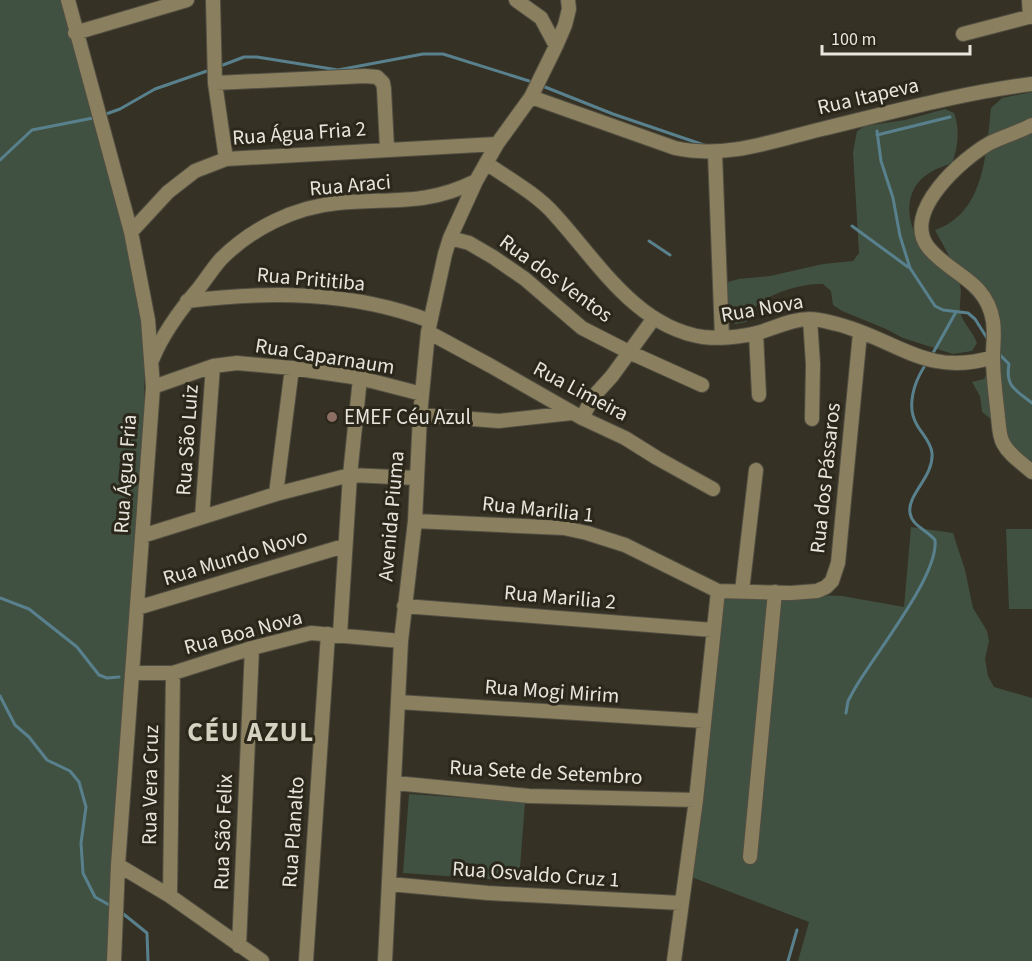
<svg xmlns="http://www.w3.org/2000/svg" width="1032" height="961" font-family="'Source Sans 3',sans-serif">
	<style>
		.green { fill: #405142 }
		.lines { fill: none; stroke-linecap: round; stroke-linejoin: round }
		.stream { stroke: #59808d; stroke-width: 3 }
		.minor-casing { stroke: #514e42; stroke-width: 16 }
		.minor { stroke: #8a7f5e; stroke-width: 14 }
		.education-dot { fill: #8d6e63; stroke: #2b281b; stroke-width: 2 }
		.labels { text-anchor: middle; stroke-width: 6; stroke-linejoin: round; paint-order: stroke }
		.street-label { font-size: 21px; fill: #e7e5dd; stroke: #2b281b }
		.poi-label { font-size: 21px; fill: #e7e5dd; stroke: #2b281b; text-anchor: start }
		.district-label { font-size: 27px; font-weight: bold; letter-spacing: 1.5px; fill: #d6d2c1; stroke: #2b281b }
	</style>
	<rect width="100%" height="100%" fill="#353124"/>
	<path class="green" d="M0,0h65l47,165 33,166 -1,83 -8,172 -26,375h-110z
		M1032,92v380l-15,-17 -15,-27 -20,-16 -2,-16 -8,-14 12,-3 17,-34 -7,-13 -6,-19 -20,-22 -33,-61c50,-17 51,-77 56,-122l11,-10z
		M945,109l9,4c6,15 4,36 -2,50 -7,3 -15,5 -21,9 -23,13 -26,37 -17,60 3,7 5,15 11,20 8,9 29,21 34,31 4,8 0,18 1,27 1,12 13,21 17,33l-5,8 -19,3 -50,-16 -17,-9 -44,-18 -9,-6 -2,-14 -8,-7c-20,-1 -51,8 -67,22 -5,5 -7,11 -10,16l-10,2 -9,-3 -2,-30 3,-9 11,-3 31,-3 53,-12 30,-3 6,-8 -6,-101 4,-21 8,-5 40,-6z
		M911,527l42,6 12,37 8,38 14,23 2,10 -4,18 3,17 6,11 38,11v263h-234l11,-39 -128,-49 34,-282 127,5 62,11z
		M1006,529h26v80h-23z
		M409,794l116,8 -6,79 -116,-8z"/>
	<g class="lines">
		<path class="stream" d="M223,65l21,-8h13l81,13 85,-16h20l86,27
			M545,87l68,27 91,31
			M106,114l14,-5 35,-20 52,-18
			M877,131l4,30 12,37 7,38 10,32 25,38 8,4 25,3 7,6 12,19
			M877,135l73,-18
			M0,160l32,-30 61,-12
			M852,226l56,41
			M649,241l21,14
			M933,353l23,-41
			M1000,355l9,9c-4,23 7,26 23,39
			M0,598l29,11 48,38 22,28 8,3 12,-1
			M0,696l15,29 14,12 18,23 23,11 9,11 7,25 -5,36 2,30 12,24 18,10
			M846,713l2,-12 6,-11c19,-34 85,-114 81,-150 -8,-10 -23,-14 -25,-27 -3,-19 24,-36 22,-60 -1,-11 -10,-19 -15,-28 -11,-18 -3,-42 7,-58
			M121,912l26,21 1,28
			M788,961l9,-31"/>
		<defs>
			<path id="minor" d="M68,0l63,232 17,88 5,67 -35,478 -4,96
				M213,0l2,83 11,76
				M516,0l25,18 15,28
				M1029,0l1,17
				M75,33l112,-33
				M963,34l69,-18
				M215,83l150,-7 12,1 6,6 1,6 3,59
				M531,97l144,51c52,11 97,-7 147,-19 70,-17 139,-36 210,-45
				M1032,125c-13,7 -28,11 -42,18 -27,15 -89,69 -62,104 22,28 58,32 65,74 2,12 0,24 0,36 0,20 3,40 5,60 1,8 1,18 5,26 6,12 19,20 29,29
				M715,153l7,185
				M486,163c23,16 51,31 69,52 42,46 81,112 148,122 18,2 37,0 54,-4 18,-5 34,-14 53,-14 9,0 18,3 27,5 59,15 90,54 156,33
				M131,232l37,-40 27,-21 31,-12 271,-15
				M450,238l19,5 24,14 32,22 57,49 47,24 73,33
				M187,301c81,-10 166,-10 243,20
				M810,319l3,45 -1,55
				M428,332l63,34 91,52 43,20 32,20 56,31
				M756,333l3,62
				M152,360c11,-27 28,-50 47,-72 7,-9 14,-20 22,-29 31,-31 74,-52 117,-56 53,-5 88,3 138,-22
				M153,387l60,-21 24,-3 55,5 68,10 62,16
				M420,415l79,6 73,-8
				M582,418l11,-21 19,-21 42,-58
				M276,494l16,-126
				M202,517l11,-151
				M415,521l149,7 23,5 38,12 93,46 73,2 26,-2 9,-4 6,-6 6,-18 22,-230
				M142,536l134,-42 74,-19 67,3
				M742,591l14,-121
				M404,606l309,24
				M137,608l207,-62
				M340,634l10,-159 10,-97
				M132,673h41l79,-25 59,-15 90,8
				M398,702l306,19
				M395,783l134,13 167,4
				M750,857l25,-265
				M118,865l52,31 92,65
				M389,884l99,9 193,10
				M170,896l3,-223
				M239,946l13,-298
				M306,961l22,-327
				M385,961l16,-320 14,-120 5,-106 8,-83 17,-78 5,-16 26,-57 21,-37 34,-47 25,-51 9,-21 4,-16 -1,-9
				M674,961l22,-161 22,-209"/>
		</defs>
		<use href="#minor" class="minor-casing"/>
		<use href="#minor" class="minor"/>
	</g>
	<circle class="education-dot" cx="332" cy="417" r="6"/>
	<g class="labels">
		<g class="street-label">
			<text transform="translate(868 96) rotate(-13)" y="7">Rua Itapeva</text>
			<text transform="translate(299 133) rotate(-4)" y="7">Rua Água Fria 2</text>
			<text transform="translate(350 185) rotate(-5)" y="7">Rua Araci</text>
			<text transform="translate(556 278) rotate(36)" y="7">Rua dos Ventos</text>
			<text transform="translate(311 279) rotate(5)" y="7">Rua Prititiba</text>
			<text transform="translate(762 308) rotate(-10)" y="7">Rua Nova</text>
			<text transform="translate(325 356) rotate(9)" y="7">Rua Caparnaum</text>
			<text transform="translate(581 391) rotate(28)" y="7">Rua Limeira</text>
			<text transform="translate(187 440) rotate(-86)" y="7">Rua São Luiz</text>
			<text transform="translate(125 474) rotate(-86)" y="7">Rua Água Fria</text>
			<text transform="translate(825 478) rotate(-84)" y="7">Rua dos Pássaros</text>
			<text transform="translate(538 509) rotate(6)" y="7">Rua Marilia 1</text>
			<text transform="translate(391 516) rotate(-85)" y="7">Avenida Piuma</text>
			<text transform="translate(235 557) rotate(-17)" y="7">Rua Mundo Novo</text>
			<text transform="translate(560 597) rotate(5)" y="7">Rua Marilia 2</text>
			<text transform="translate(243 632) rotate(-15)" y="7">Rua Boa Nova</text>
			<text transform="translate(552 691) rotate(4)" y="7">Rua Mogi Mirim</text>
			<text transform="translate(546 772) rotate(3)" y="7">Rua Sete de Setembro</text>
			<text transform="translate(150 785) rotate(-89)" y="7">Rua Vera Cruz</text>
			<text transform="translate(223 832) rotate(-88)" y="7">Rua São Felix</text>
			<text transform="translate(293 832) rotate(-86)" y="7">Rua Planalto</text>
			<text transform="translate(536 874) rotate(4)" y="7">Rua Osvaldo Cruz 1</text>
		</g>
		<g class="poi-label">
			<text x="344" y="424">EMEF Céu Azul</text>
		</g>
		<g class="district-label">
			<text x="251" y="741">CÉU AZUL</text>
		</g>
	</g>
	<path d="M822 45v9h148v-9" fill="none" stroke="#e7e5dd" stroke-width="3"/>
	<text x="831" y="45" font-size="18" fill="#e7e5dd" stroke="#2b281b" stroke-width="4.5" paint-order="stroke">100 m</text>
</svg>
